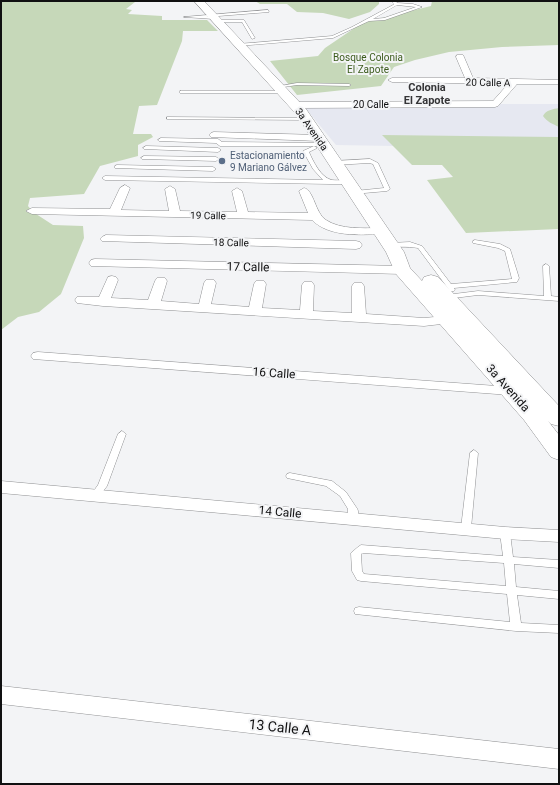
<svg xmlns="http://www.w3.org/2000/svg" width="560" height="785" font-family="Roboto,sans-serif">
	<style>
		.built { fill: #e6e8f1 }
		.green { fill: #c6d8b9 }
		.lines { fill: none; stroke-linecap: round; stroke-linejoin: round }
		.lane-casing { stroke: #909193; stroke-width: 1 }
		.street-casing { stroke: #909193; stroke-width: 1 }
		.secondary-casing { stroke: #909193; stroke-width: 1 }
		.lane { fill: #fff; fill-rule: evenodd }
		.street { fill: #fff; fill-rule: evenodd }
		.secondary { fill: #fff; fill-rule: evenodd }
		.service-dot { fill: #5c6f8a; stroke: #f3f4f6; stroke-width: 1.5 }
		.labels { text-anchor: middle; stroke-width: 4; stroke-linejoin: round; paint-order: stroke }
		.far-park-label { font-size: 10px; fill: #3b5b1c; stroke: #f3f4f6 }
		.far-street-label { font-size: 10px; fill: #101011; stroke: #f3f4f6 }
		.far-service-label { font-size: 10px; fill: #4e5e75; stroke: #f3f4f6; text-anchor: start }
		.far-neighbourhood-label { font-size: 11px; font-weight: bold; fill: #353537; stroke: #f3f4f6 }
		.street-label { font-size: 12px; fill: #101011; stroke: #f3f4f6 }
		.near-street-label { font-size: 14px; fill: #101011; stroke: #f3f4f6 }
	</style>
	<rect width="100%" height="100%" fill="#f3f4f6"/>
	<path class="built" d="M302,104h257v45l-223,-4z"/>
	<path class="green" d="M1,1h145l-11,1 -9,7 6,1 -4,4 34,2v4h45l11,11h-35l-1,10 -25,64 -18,1 -6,28h18l2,3 -15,8v11l-38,10 -16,28 -54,4 -2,8 5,6 20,13 30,1 1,12 -23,56 -22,18 -21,5 -17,13z
		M255,1h124v3l-9,8 -21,7 -26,-6 -26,-1 -10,-8h-27z
		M432,1h127v44l-57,2 -53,5 -34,8 -21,7 -13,19 -84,9 -27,-34 48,-5 7,-8 37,-25 69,-17z
		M559,108v19c-6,-3 -12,-5 -16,-11 3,-6 10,-7 16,-8z
		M382,135l177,2v92l-93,4 -39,-53 26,-3 -11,-12h-30z"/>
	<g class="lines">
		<defs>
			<path id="lane" d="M392,1h4l1,2 16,1 9,3 -37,13 -16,1 -36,17 -95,8 -2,-1 2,-1 94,-8 20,-9 41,-22 1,-1zM397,5l19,2 -32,11 -11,1z
				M268,10l1,2 -63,5h9l-1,2 -30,-2z
				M217,20h27l11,18 -3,1 -10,-17h-26z
				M297,83l52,1 2,1 -2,1 -52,-1 -20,3 -2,-1z
				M182,91h100l2,1 -2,1h-102v-2z
				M167,117l140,1 2,1 -2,1 -138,-1h-2z
				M161,138l57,1 4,3 102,1 2,1v2h-12l3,2 -8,4c4,9 12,26 23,28 7,1 14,-1 19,2l-3,2h-18l-225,-4 -3,-2 3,-2 218,4 -10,-11 -10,-18 11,-5h-94l-4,-3 -57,-2 -1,-1z
				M146,146l72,2 3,2 -3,2 -74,-3 -1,-1z
				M144,156l72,1 3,2 -3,2 -74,-2 -1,-1z
				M370,159l8,4 12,26 -3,2 -34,3 -1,-1 3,-2 29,-3 -11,-24 -4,-1 -34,2 -3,-2 3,-2z
				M117,165l96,2 3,2 -3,2 -98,-3v-2z
				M475,240l25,4 10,5 9,29 -2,4 -63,6 1,2 -1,1h-4l-32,-43c-10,-2 -26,0 -31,-3l3,-2 20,-1 12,4 29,38 61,-5 -7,-28 -7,-3 -25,-5v-2z
				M546,264l3,2 2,30 8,1v4l-81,-6 -32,4 -3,-2 3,-2 32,-4 66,5 -1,-30z
				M122,431l4,3 -19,52 -9,12h-6l-2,-2 8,-11 20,-51z
				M474,450l4,3 -7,75 -2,2h-6l-2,-2 9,-75z
				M290,473l42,8 14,11 10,15c3,3 3,10 0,13h-6l-2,-2v-9l-8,-13 -14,-10 -39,-8 -1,-2 1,-2z
				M505,530l3,1 2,2 3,24 46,3v8l-45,-4 2,23 43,4v8l-42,-4 4,28 38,2v8l-43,-2 -161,-17 -1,-3 1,-3 4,-1 151,15 -3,-28 -146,-13 -4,-1 -5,-9 -1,-18 7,-6 3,-2 142,11 -3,-23 2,-2zM363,553l141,10 2,23 -142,-12 -2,-3 -1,-17z"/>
			<path id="street" d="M457,55h6l1,2 9,21 86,2v4h-42l-19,22 -3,1 -200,1 -4,-3 4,-3 198,-1 15,-17 -116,-2 -4,-2 4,-2h73l-9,-21z
				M214,132l105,3 5,3 -5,3 -108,-4 -2,-2 2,-2z
				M125,185l5,3 -9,22 48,1 -4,-22 5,-3 5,3 5,22 57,1 -5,-21 5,-3 5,3 6,21 60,1 -9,-22 5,-3c10,2 11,25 22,32 15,10 38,8 55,8l4,1 2,2 -2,2 -4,1c-22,1 -52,3 -69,-14l-280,-6 -6,-3 6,-3 78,1 10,-21z
				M106,235l250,6 4,1 2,3 -2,3 -4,1 -254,-8 -2,-2 2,-2z
				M95,259l307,7 4,1 2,3 -2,3 -4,1 -311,-8 -2,-3 2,-3z
				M112,276l4,1 2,3 -7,18 37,2 7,-19 2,-3h8l2,3 -6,20 38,3 5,-21 2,-3h8l2,3 -5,21 38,3 5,-23 2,-3h8l2,3 -4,24 38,2 2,-25 2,-3h8l2,3 -1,26 39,2v-27l2,-3h8l2,3 2,28 58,4 21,-2 5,1 2,3 -2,3 -26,3 -321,-20 -26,-3 -2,-3 2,-3h22l9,-20z
				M38,352l472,35 5,1 2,3 -2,3 -5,1 -477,-36 -2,-3 2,-3z
				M1,481l504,46 54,3v12l-54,-3 -504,-46z
				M1,686l558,63v20l-558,-65z"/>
			<path id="secondary" d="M194,1h10l102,108 98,143 6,16 12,13 2,-4 7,-2 7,2 121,129v20l-8,-2 -3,-3 11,14v25l-8,-3 -27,-37 -128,-146 -10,-22 -90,-138z"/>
		</defs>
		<use href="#lane" class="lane-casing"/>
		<use href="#street" class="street-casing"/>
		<use href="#secondary" class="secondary-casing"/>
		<use href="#lane" class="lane"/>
		<use href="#street" class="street"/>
		<use href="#secondary" class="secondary"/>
	</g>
	<circle class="service-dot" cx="222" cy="161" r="4"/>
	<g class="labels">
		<g class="far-park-label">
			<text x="368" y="61">Bosque Colonia<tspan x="368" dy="12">El Zapote</tspan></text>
		</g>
		<g class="far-street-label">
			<text transform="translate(488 82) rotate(1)" y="4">20 Calle A</text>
			<text x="371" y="108">20 Calle</text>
			<text transform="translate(312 129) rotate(55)" y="4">3a Avenida</text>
			<text transform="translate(208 215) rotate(1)" y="4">19 Calle</text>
			<text transform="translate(231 242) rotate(1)" y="4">18 Calle</text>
		</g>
		<g class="far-service-label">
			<text x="230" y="159">Estacionamiento<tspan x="230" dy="12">9 Mariano Gálvez</tspan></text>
		</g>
		<g class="far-neighbourhood-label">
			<text x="427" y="91">Colonia<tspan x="427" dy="13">El Zapote</tspan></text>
		</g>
		<g class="street-label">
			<text transform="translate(248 267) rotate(1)" y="4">17 Calle</text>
			<text transform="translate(274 373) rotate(4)" y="4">16 Calle</text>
			<text transform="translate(508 388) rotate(48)" y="4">3a Avenida</text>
			<text transform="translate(280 512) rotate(5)" y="4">14 Calle</text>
		</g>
		<g class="near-street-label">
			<text transform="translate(280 727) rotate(6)" y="5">13 Calle A</text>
		</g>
	</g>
	<rect width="560" height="785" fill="none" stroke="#101011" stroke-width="4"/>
</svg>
